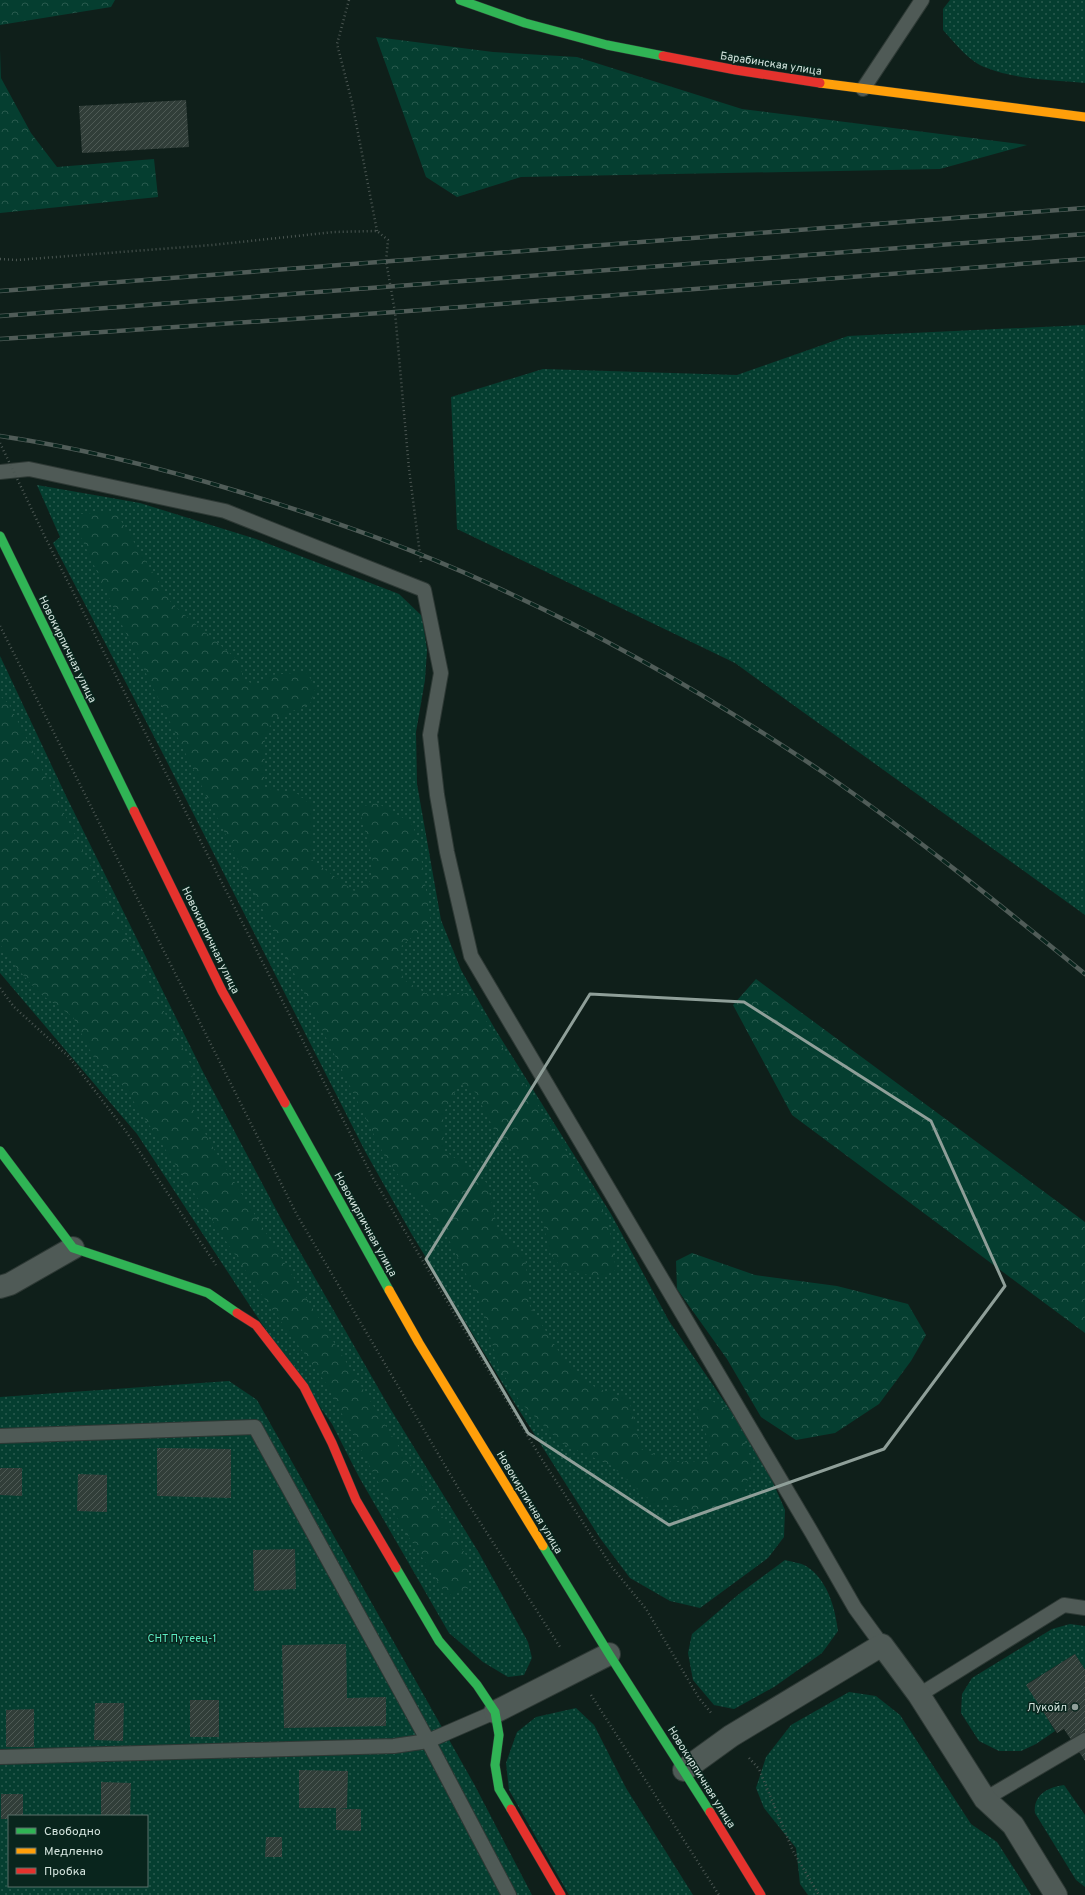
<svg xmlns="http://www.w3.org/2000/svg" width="1085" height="1895" font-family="Overpass,sans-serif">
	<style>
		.grass { fill: url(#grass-dots); fill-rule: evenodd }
		.forest { fill: url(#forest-crowns) }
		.building { fill: url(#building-hatch) }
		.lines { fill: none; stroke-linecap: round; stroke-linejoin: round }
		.lane-casing { stroke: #2e3935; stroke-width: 16 }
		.street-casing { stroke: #2e3935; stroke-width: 24 }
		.fast-casing { stroke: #2e3935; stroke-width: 10 }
		.slow-casing { stroke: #2e3935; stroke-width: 10 }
		.jam-casing { stroke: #2e3935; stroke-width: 10 }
		.path { stroke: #4b5652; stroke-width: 2.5; stroke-dasharray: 1 3; stroke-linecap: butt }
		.lane { stroke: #4f5a56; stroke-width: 14 }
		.street { stroke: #4f5a56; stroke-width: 22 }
		.fast { stroke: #30b455; stroke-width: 9 }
		.slow { stroke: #ff9f0a; stroke-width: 9 }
		.jam { stroke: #e5322d; stroke-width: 9 }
		.rail-casing { stroke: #505c58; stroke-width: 4.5 }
		.rail { stroke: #09251d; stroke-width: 3; stroke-dasharray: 9; stroke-linecap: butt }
		.path-bridge { stroke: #4b5652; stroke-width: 2.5; stroke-dasharray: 1 3; stroke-linecap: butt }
		.marked { fill: none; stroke: #8f9f99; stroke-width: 3; stroke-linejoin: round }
		.poi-dot { fill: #8f9f99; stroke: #09251d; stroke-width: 1.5 }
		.labels { text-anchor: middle; stroke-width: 3; stroke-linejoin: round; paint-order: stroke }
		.street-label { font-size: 11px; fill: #d4e4de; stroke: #09251d }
		.park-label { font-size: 11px; fill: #5ceec3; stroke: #09251d }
		.poi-label { font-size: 11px; fill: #d4e4de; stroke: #09251d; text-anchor: end }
	</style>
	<defs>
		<pattern id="grass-dots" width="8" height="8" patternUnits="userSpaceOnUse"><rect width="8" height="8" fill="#053e30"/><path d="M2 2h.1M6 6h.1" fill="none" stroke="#295a4e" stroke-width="1.8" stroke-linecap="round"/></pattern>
		<pattern id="forest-crowns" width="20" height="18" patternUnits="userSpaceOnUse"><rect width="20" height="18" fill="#053e30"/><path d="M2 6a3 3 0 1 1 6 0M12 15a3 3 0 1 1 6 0" fill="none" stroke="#295a4e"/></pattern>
		<pattern id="building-hatch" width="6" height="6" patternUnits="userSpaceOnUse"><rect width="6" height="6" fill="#313e39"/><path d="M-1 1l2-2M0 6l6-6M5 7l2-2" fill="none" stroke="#4e5a55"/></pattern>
	</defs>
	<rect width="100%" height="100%" fill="#0f1f1a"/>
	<path class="grass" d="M950,0h135v83c-32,-3 -67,-3 -98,-15 -18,-6 -31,-24 -44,-38v-21z
		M1085,325v590l-350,-252 -278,-134 -6,-132 92,-28 194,6 111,-39z
		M37,485l103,18 116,36 143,55 23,22 5,34 -2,30 -9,52 1,52 24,136 20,50 34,59 116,185 58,107 92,134 24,55 -1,27 -16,21 -68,50 -30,-7 -40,-23 -30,-40 -86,-136 -103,-169 -46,-82 -204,-401 -108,-207 7,-6z
		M0,656l67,142 135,272 78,147 108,188 91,148 49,89 4,16 -8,17 -16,2 -25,-15 -34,-29 -90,-156 -27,-53 -70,-100 -125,-190 -137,-161z
		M229,1381l28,19 217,384 58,111h-532v-498zM9,1816h138v70h-138z
		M785,1560c7,2 16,3 21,6 22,14 29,42 32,65l-16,22 -48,34 -40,22 -20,-4 -21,-25 -5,-27 4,-19 47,-40z
		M1070,1624l15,2v44l-10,-16 -48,30 28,47 -19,13 -15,7h-22l-20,-10 -18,-28 1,-19 10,-16 80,-49z
		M849,1692l27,4 24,19 71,109 26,18 34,53h-223l-8,-11 -4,-36 -32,-40 -8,-20 10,-31 25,-32z
		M576,1708l18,17 32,63 67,107h-124l-60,-105 -3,-27 11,-31 19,-15z
		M1064,1785l21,30v72l-9,-7 -41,-67c-2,-18 13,-26 29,-28z"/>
	<path class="forest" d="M0,0h115l-4,7 -111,18z
		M376,37l117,15 84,5 165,52 285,36 -87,24 -419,8 -64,20 -31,-20z
		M0,50l1,28 30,55 26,34 97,-8 4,38 -158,16z
		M115,511l57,93 68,58 3,17 14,7 13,-11 36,-3 10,15 -6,17 -35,14 -10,16 -1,54 34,6 13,11v54l43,32 16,-10 3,-19 -14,-55 18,-4 33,19 8,15 13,86 -29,22 -4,18 6,17 28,17 37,-4 139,226 8,51 -16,8 -36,-9 -13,-13 -23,-92 -29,-25 -24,-47 -15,-9 -17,31 1,36 43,33 11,47 27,25 5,51 38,60 28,22 33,11 12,50 31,13 35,-1 3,-19 -16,-31 10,-14 30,15 19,53 -12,34 -33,13 -55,-9 -41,-37 -51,-23 -41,-41 -20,-33 -22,-71 -32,-64 -59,-73 -267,-540 -42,-90 2,-17z
		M0,696l9,8 183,363 1,42 16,32 260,419v28l-22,8 -46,-71 -76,-143 -64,-88 -137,-207 -31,-31 -20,-39 -34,-24 -31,-35 -8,-14z
		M756,979l329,243v111l-293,-218 -59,-110z
		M692,1253l63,22 82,11 71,18 18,31 -15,26 -32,43 -44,29 -39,7 -35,-23 -34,-58 -50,-70 -1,-28z"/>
	<path class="building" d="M186,100l3,47 -107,6 -3,-47z
		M157,1448l74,1v49l-74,-2z
		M0,1468h22v28l-22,-1z
		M78,1474l29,1v37l-30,-1z
		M295,1549l1,40 -42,2 -1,-41z
		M346,1644l1,54 39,-1v29l-102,2 -2,-83z
		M1075,1654l10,16v91l-21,-32 -7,4 -31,-48z
		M190,1700h29v37h-29z
		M95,1703h29l-1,38 -29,-1z
		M34,1709v38h-28v-37z
		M299,1770l49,1 -1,37 -9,1h23v22l-25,-1v-22h-37z
		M101,1782l30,1 -1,33h-29z
		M1,1794h22v22h-14v3h-8z
		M266,1837h16v20h-17z"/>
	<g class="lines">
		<defs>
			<path id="lane" d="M863,89l59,-89
				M0,472l29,-3 196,42 199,79 17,83 -11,62 7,60 10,57 24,104 341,577 43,75 27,37
				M0,1436l255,-9 173,314 81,154
				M919,1695l145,-90 21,3
				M0,1757l394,-11 34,-5 67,-29
				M985,1799l100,-59"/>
			<path id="street" d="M0,1287l10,-3 63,-36
				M495,1712l114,-58
				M684,1770l47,-34 151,-91 37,50 66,104 28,26 43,70"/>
			<path id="fast" d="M460,0l65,23 82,22 56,11
				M0,536l134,275
				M285,1103l104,187
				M0,1151l73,97 135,45 29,20
				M543,1546l66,108 101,158
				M396,1568l43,73 38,44 18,27 4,23 -4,30 4,24 12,20"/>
			<path id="slow" d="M820,83l265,34
				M389,1290l30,53 124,203"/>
			<path id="jam" d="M663,56l73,14 84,13
				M134,811l88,180 63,112
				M237,1313l19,12 48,62 28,56 24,57 40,68
				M511,1809l50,86
				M710,1812l51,83"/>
		</defs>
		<use href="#lane" class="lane-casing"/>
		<use href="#street" class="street-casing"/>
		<use href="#fast" class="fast-casing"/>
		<use href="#slow" class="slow-casing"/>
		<use href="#jam" class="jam-casing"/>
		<path class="path" d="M349,0l-12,44 15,58 25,129
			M0,259l17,1 195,-15 122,-13 43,-1 11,9 -2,21 9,51 14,157 12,93
			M45,537l328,641 168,280 71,109 34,42 53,89 13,16
			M0,626l297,589 163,276 100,156
			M0,988l14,19 55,50 56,73 91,135
			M591,1695l128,200
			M749,1758l10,11 34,82 26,44"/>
		<use href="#lane" class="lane"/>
		<use href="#street" class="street"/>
		<use href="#fast" class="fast"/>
		<use href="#slow" class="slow"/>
		<use href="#jam" class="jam"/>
		<defs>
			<path id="rail" d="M0,291l1085,-83
				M0,316l1085,-82
				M0,339l395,-27 690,-53
				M0,436c81,12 161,32 240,56 92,28 184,60 271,102 108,50 212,111 310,177 92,63 178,133 264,203"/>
		</defs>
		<use href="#rail" class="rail-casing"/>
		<use href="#rail" class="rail"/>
		<path class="path-bridge" d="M0,443l45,94"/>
	</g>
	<path class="marked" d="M590,994l154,8 187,119 74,165 -121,163 -215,76 -141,-92 -102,-174z"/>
	<circle class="poi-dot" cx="1075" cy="1707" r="4"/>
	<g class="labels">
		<g class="street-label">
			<text transform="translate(771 63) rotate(9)" y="4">Барабинская улица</text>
			<text transform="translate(68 649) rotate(64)" y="4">Новокирпичная улица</text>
			<text transform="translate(211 940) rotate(64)" y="4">Новокирпичная улица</text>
			<text transform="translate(366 1224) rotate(61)" y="4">Новокирпичная улица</text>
			<text transform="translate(530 1502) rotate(59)" y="4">Новокирпичная улица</text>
			<text transform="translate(702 1777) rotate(58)" y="4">Новокирпичная улица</text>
		</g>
		<g class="park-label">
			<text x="182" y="1642">СНТ Путеец-1</text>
		</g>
		<g class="poi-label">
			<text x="1067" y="1711">Лукойл</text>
		</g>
	</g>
	<rect x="8" y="1815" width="140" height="72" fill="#09251d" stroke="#5a716a"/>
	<rect x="16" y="1828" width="20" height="6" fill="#30b455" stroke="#5a716a"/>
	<text x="44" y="1835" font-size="12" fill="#d4e4de">Свободно</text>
	<rect x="16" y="1848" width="20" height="6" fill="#ff9f0a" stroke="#5a716a"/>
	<text x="44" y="1855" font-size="12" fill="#d4e4de">Медленно</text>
	<rect x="16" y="1868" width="20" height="6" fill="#e5322d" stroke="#5a716a"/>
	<text x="44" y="1875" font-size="12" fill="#d4e4de">Пробка</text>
</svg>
